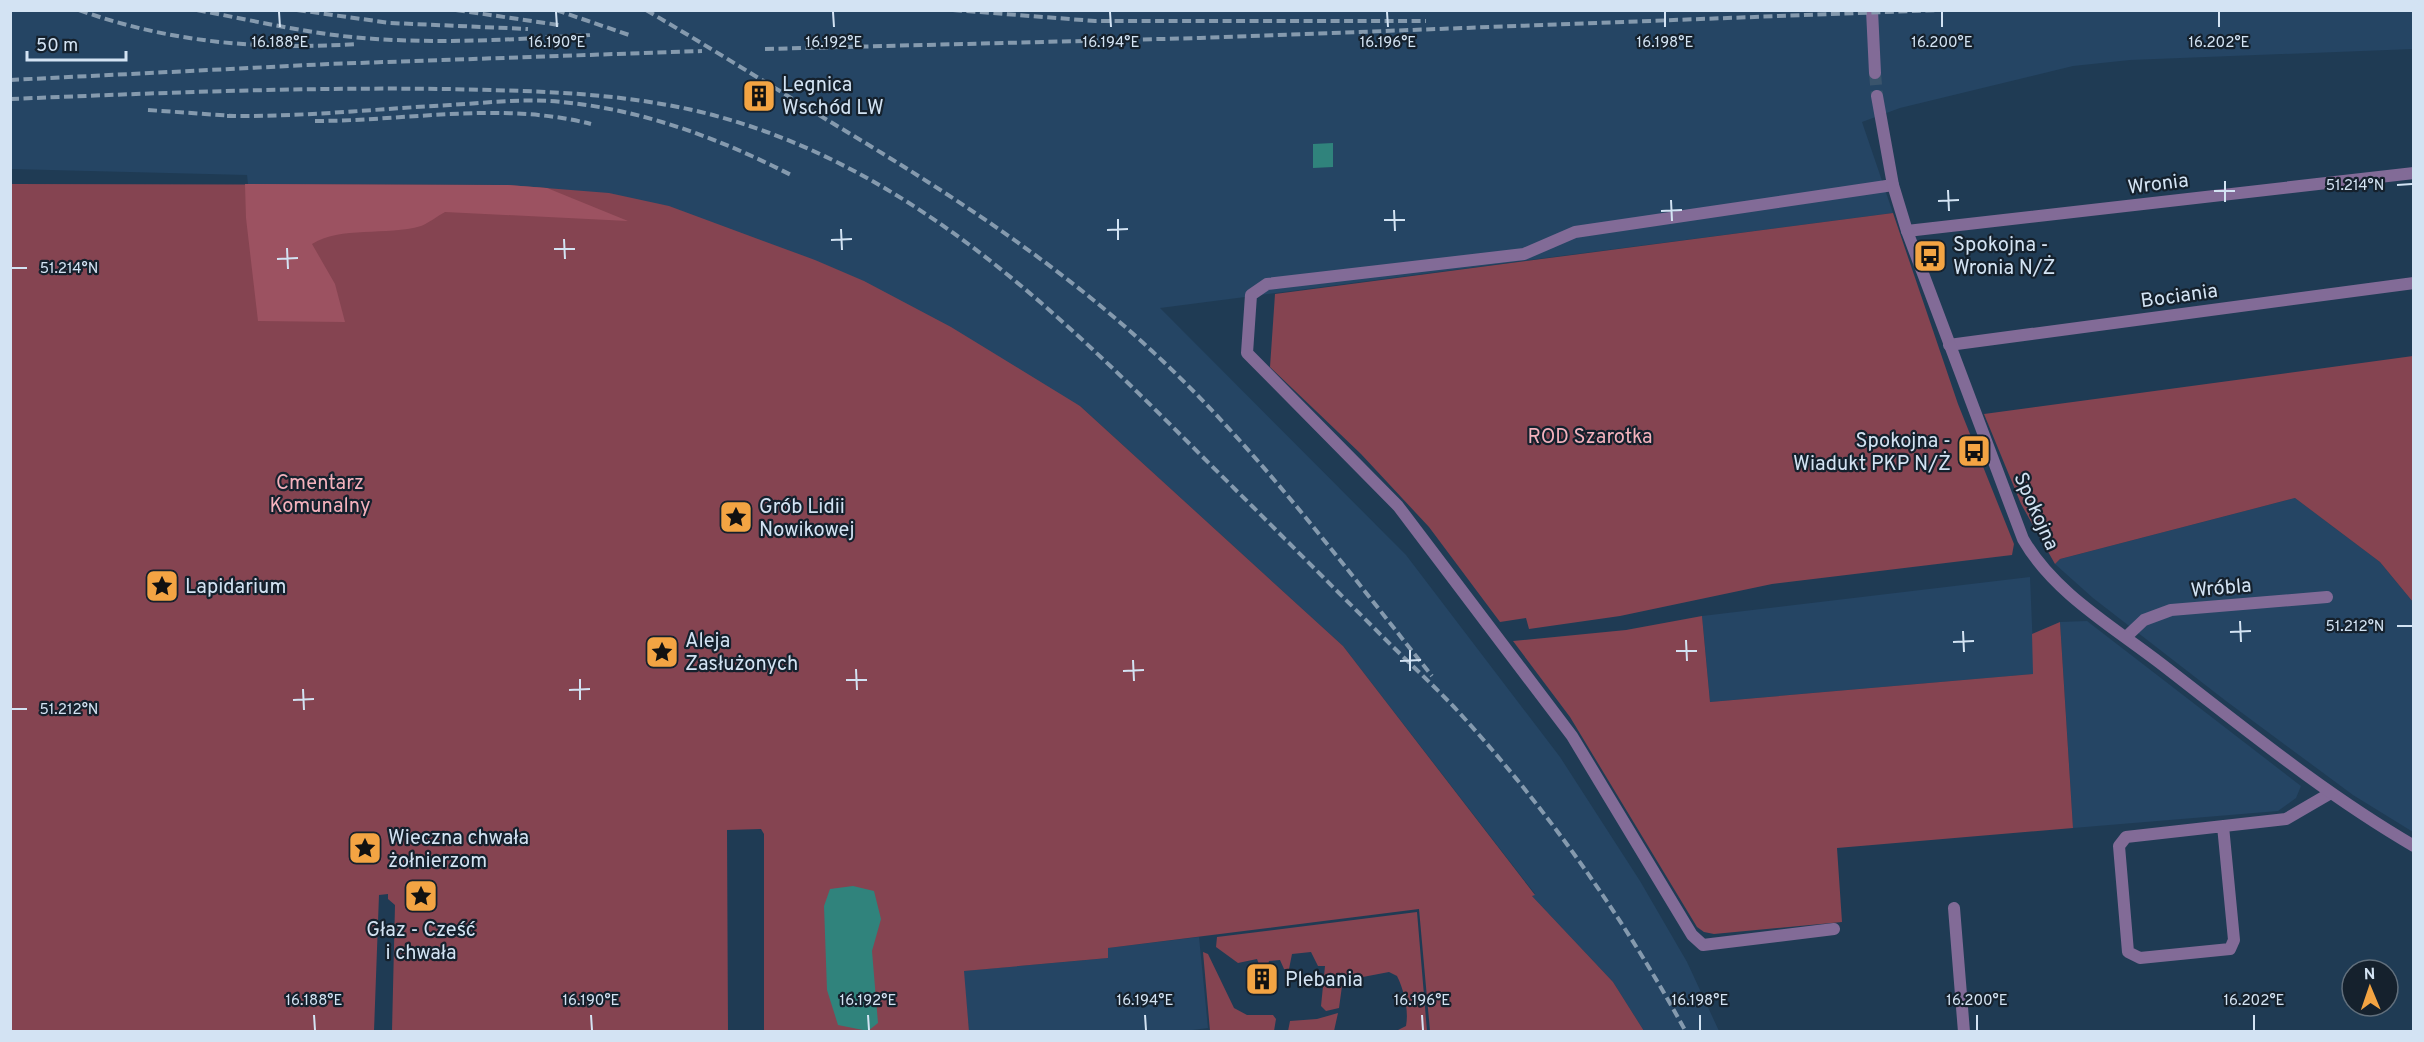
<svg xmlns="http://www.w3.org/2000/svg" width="2424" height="1042" font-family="Overpass,sans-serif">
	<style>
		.built { fill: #254564 }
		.green { fill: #854451 }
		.forest { fill: #9c5261 }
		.water { fill: #30837c }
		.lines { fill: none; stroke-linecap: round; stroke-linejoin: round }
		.tertiary-tunnel { stroke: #3a546c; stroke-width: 12; stroke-dasharray: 12 6; stroke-linecap: butt }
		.minor { stroke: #826b97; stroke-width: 12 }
		.tertiary { stroke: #826b97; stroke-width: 12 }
		.rail { stroke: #859aae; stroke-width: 4; stroke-dasharray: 9 4.5; stroke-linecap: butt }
		.ticks { fill: none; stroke: #d3e3f3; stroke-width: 2 }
		.labels { text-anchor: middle; stroke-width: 4.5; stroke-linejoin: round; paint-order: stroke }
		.poi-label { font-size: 20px; fill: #d3e3f3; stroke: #15212d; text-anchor: start }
		.street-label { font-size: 20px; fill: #d3e3f3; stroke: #15212d }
		.park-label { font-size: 20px; fill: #f4b2bd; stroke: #15212d }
		.ticks-label { font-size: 15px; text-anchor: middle; fill: #d3e3f3; stroke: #15212d; stroke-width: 4.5; stroke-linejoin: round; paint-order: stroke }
	</style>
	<rect width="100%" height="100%" fill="#1f3b54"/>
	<path class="built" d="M11,11h2402v38l-283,11 -57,6 -173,42 -38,14 31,91 -733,95 246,247 154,202 80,124 47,81 32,69h-75l-31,-49 -82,-87 4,-1 -192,-248 -263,-240 -572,-221 -260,-1 -1,-9 -236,-6z
		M2295,498l85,64 33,40v230l-60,-37 -127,-94 -133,-103 -38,-34 5,-5z
		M2030,577l4,97 -324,28 -8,-86z
		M2087,621l214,165 -5,12 -18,13 -205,17 -13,-206z
		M1199,937l9,91 -31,4 -208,-1 -6,-60 145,-13 -1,-10z"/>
	<path class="green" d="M11,184l497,1 101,8 60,13 146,54 49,21 87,46 129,79 263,240 192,249 -3,1 81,86 31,49h-214l-11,-122 -311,39v10l-144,13 5,60h-205v-197l-3,-5 -34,1 1,201h-336l3,-126 -7,-6v-5l-9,1 -5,136 -363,1z
		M1893,213l65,191 56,140 -2,11 -240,29 -152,32 -91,13 -3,-11 -26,4 -71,-95 -68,-73 -91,-87 5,-73z
		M2413,356v246l-33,-40 -85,-64 -235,61 -5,5 -34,-60 -37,-90z
		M1702,616l8,86 323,-28 -1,-40 28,-12 13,206 -236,20 5,74 -128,12 -10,-2 -7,-5 -127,-210 -57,-76 113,-11z
		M1417,912l10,119h-31l10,-5c3,-16 -2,-36 -9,-50l-8,-4 -42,8 -5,6 -3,22 -13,3 -5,-5 4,-40h-7l-7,-14 -19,2 -3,15h-5l-4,-9 -11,1 -2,8 -6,1 -4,-11 -19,4 -22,-16 1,-10z
		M1203,952l5,2 26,54 13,7h26l3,4 -2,12h-64z
		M1338,1013l-4,18h-46l2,-10 27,-2z"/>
	<path class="forest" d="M245,184l263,1 39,3 81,33 -183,-9c-8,4 -16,11 -24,14 -34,10 -81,0 -109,18l23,40 10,38 -87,-1 -12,-103z"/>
	<path class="water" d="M1333,143v24l-20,1v-24z
		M853,886l21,5 7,28 -9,32 6,72 -10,8 -30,-6 -11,-35 -3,-84 6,-17z"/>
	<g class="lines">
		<path class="tertiary-tunnel" d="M1875,73l2,23"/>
		<path class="minor" d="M1907,231l507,-58
			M1949,345l465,-62
			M2126,637l18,-17 27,-10 156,-13
			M2223,826l11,114 -4,9 -90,9 -12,-6 -9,-106 7,-9 160,-18 43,-25
			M1954,908l10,124
			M1834,929l-131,16 -11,-10 -120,-199 -174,-230 -151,-153 4,-58 16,-11 257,-30 51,-22 318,-47"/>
		<path class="tertiary" d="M1872,10l3,63
			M1877,96l16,89 14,46 116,308c30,53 89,87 137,124 83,64 163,130 254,183"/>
		<path class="rail" d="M79,10c92,33 182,40 278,34
			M197,10c48,9 96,20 145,26 82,9 165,4 248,-1
			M297,10l93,13 138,6
			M456,10l103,15
			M556,10l76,26
			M646,10c63,37 125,76 188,114 113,68 221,137 318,227 105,97 191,214 280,325
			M953,10l142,11h331
			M765,49l435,-11 738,-28
			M10,80l319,-16 373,-13
			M10,99c146,-6 291,-12 436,-10 90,2 179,3 267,26 224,60 380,234 539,391 44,44 88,88 132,132 27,27 55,52 81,81 85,94 160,201 221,313
			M148,110l86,6
			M227,116c74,1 149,-7 223,-11 33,-2 67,-6 100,-4 86,6 167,36 243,75
			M315,121c92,0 186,-20 276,3"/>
	</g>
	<path class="ticks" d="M279,12l1,15M556,12l1,15M833,12l1,15M1110,12l1,15M1387,12l1,15M1665,12v15M1942,12v15M2219,12v15M2225,181v21M2397,185l15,-1M1948,190l1,21M2214,191h21M1671,200l1,21M1938,201l21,-1M1394,210l1,21M1661,211l21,-1M1118,219v21M1384,220h21M841,229l1,21M1107,230l21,-1M564,239l1,20M831,240l21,-1M287,248l1,21M554,249h21M277,259l21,-1M12,268h15M2240,621l1,21M2397,626h15M1963,631l1,21M2230,632l21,-1M1686,640l1,21M1953,642l21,-1M1410,650v21M1676,651h21M1133,660l1,21M1400,661l21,-1M856,669l1,21M1123,671l21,-1M580,679v21M846,680h21M303,689l1,21M569,690l21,-1M293,700l21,-1M12,709h15M314,1015l1,15M591,1015l1,15M868,1015l1,15M1145,1015l1,15M1422,1015l1,15M1700,1015v15M1977,1015v15M2254,1015v15"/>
	<defs>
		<symbol id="building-square" viewBox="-11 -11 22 22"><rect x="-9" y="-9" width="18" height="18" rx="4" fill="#f3a443" stroke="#15212d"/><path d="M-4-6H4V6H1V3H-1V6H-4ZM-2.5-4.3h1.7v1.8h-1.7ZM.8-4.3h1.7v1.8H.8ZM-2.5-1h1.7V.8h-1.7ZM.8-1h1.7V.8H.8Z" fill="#111"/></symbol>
		<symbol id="bus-square" viewBox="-11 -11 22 22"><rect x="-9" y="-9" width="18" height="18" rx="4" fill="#f3a443" stroke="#15212d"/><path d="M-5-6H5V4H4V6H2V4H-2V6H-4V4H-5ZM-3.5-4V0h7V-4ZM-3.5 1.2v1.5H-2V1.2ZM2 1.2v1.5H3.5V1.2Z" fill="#111"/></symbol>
		<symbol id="sight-square" viewBox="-11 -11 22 22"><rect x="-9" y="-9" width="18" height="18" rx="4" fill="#f3a443" stroke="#15212d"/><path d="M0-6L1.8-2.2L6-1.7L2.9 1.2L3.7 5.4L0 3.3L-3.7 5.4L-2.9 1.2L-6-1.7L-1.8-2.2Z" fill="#111"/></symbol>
	</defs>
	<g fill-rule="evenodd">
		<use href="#building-square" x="740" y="77" width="38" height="38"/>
		<use href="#bus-square" x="1911" y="237" width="38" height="38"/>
		<use href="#bus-square" x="1955" y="432" width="38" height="38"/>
		<use href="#sight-square" x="717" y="498" width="38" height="38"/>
		<use href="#sight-square" x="143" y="567" width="38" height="38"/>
		<use href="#sight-square" x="643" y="633" width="38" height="38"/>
		<use href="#sight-square" x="346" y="829" width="38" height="38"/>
		<use href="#sight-square" x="402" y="877" width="38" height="38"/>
		<use href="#building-square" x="1243" y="960" width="38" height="38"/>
	</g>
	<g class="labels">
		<g class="poi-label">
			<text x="782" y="91">Legnica<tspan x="782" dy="23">Wschód LW</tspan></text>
			<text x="1953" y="251">Spokojna -<tspan x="1953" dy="23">Wronia N/Ż</tspan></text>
			<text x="1951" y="447" text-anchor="end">Spokojna -<tspan x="1951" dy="23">Wiadukt PKP N/Ż</tspan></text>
			<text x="759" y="513">Grób Lidii<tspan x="759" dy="23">Nowikowej</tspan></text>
			<text x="185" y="593">Lapidarium</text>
			<text x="685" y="647">Aleja<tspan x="685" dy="23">Zasłużonych</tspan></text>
			<text x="388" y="844">Wieczna chwała<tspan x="388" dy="23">żołnierzom</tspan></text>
			<text x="421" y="936" text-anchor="middle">Głaz - Cześć<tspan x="421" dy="23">i chwała</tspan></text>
			<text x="1285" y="986">Plebania</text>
		</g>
		<g class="street-label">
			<text transform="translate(2158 183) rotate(-7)" y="7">Wronia</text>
			<text transform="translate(2179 295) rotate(-8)" y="7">Bociania</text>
			<text transform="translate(2037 511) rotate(66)" y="7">Spokojna</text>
			<text transform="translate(2221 587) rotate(-5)" y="7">Wróbla</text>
		</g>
		<g class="park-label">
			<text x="1590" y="443">ROD Szarotka</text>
			<text x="320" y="489">Cmentarz<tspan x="320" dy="23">Komunalny</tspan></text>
		</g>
	</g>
	<g class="ticks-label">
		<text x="280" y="47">16.188°E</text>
		<text x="557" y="47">16.190°E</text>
		<text x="834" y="47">16.192°E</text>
		<text x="1111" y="47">16.194°E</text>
		<text x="1388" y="47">16.196°E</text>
		<text x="1665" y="47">16.198°E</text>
		<text x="1942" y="47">16.200°E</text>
		<text x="2219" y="47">16.202°E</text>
		<text x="2355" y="190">51.214°N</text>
		<text x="69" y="273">51.214°N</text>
		<text x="2355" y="631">51.212°N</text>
		<text x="69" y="714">51.212°N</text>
		<text x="314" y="1005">16.188°E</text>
		<text x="591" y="1005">16.190°E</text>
		<text x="868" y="1005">16.192°E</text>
		<text x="1145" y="1005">16.194°E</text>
		<text x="1422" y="1005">16.196°E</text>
		<text x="1700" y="1005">16.198°E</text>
		<text x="1977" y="1005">16.200°E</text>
		<text x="2254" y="1005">16.202°E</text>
	</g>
	<rect width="2424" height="1042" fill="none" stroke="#d3e3f3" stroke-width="24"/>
	<g transform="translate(2370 988) rotate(358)"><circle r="28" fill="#15212d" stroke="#616f7c" stroke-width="1.5"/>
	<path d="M0-4.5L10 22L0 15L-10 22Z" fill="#f3a443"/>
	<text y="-9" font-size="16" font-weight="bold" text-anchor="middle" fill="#d3e3f3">N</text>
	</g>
	<path d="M27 51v9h99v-9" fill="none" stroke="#d3e3f3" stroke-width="3"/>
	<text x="36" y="51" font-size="18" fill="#d3e3f3" stroke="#15212d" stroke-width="4.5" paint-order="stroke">50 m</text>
</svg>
